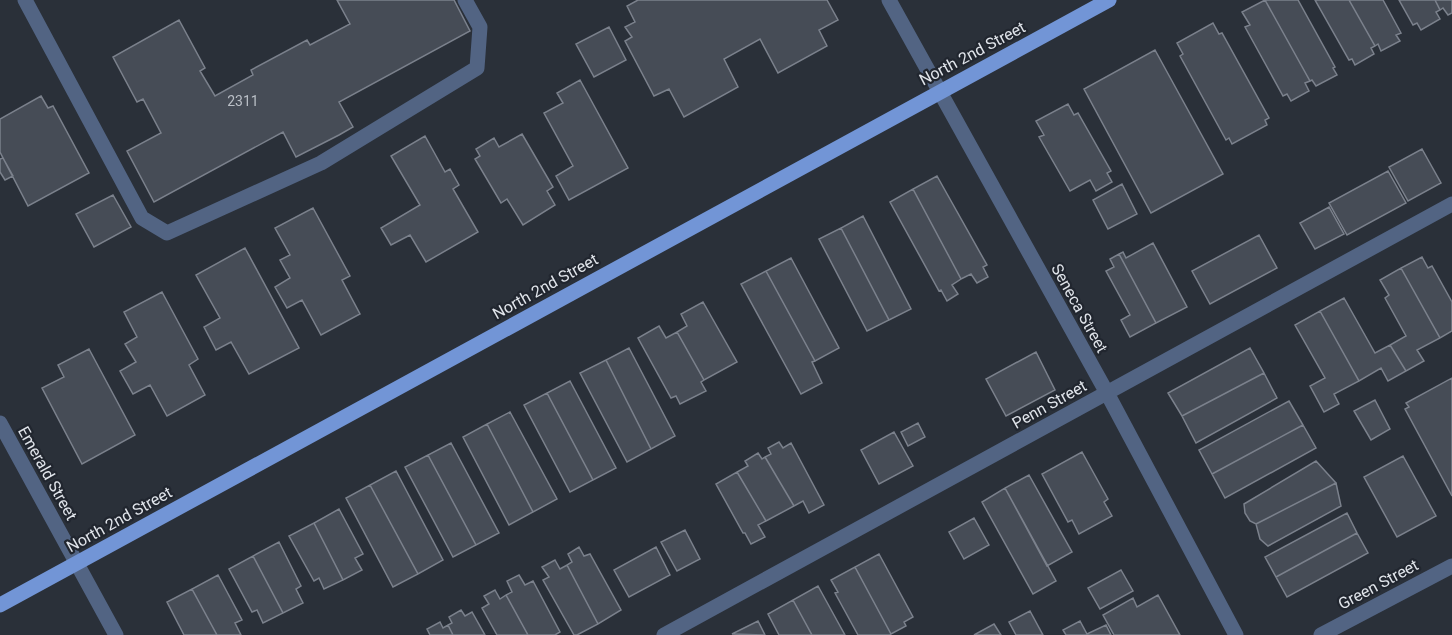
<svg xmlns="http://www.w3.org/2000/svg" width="1452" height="635" font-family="Roboto,sans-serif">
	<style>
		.building { fill: #464c56; stroke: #7b818c; stroke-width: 1.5 }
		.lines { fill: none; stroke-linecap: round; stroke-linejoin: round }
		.lane { stroke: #526483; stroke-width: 15 }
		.street { stroke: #526483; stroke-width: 15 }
		.primary { stroke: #7295d6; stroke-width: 15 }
		.labels { text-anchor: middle; stroke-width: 4.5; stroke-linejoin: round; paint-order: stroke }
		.number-label { font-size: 14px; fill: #babfc6 }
		.street-label { font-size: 16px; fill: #e1e5eb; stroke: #21262f }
	</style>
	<rect width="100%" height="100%" fill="#2a3039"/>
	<path class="building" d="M337,0h117l16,31 -131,71 14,25 -14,8 -43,22 -13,-25 -129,70 -27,-51 34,-18 -18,-34 -6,3 -24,-45 66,-37 26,48 -5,3 15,25 38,-21 -2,-5 56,-30 3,5 40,-21z
		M638,0h189l11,20 -19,10 8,16 -49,27 -18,-34 -36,20 14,28 -54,30 -15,-28 -15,7 -29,-55 7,-4 -7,-10 10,-5 -8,-16z
		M1265,0l45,81 -5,2 4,8 -18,10 -4,-7 -4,2 -38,-69 5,-2 -8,-13z
		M1265,0h33l37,67 -2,1 4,7 -21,11 -4,-6 -2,1z
		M1315,0h34l26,46 -4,2 3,6 -19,11 -3,-6 -3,1z
		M1349,0h34l18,33 -5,2 4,6 -19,10 -3,-7 -3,2z
		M1399,0h36l5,10 -4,2 4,7 -19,11 -4,-7 -4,2z
		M1435,0h17v13l-4,2 -5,-7 -3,2z
		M1213,23l6,11 3,-1 47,85 -4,2 2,5 -35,19 -3,-6 -3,2 -46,-84 3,-2 -6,-11z
		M609,27l17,33 -32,17 -18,-33z
		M1155,50l68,124 -72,39 -67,-124z
		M580,80l48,88 -59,32 -13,-24 17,-10 -29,-53 19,-10 -6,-10z
		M41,96l7,12 5,-2 36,67 -61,33 -28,-54v-33z
		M1068,104l6,11 4,-2 33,58 -4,2 5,9 -16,9 -6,-11 -20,11 -31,-54 5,-2 -8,-14z
		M522,134l31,53 -6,4 8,14 -32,20 -16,-26 -6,4 -26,-44 5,-3 -4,-7 18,-11 5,9z
		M425,136l20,36 5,-3 9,16 -6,4 25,43 -52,30 -16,-27 -19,10 -10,-17 39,-23 -29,-49z
		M1422,149l19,34 -33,18 -19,-34z
		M3,158l10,18 -8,4 -5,-8v-13z
		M1388,171l18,32 -59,32 -18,-32z
		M937,176l50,89 -4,2 5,10 -11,6 -6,-9 -10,5 -48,-90z
		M1122,184l15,30 -29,15 -15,-29z
		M913,189l48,90 -9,6 6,9 -11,7 -6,-11 -2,1 -49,-89z
		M113,195l18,32 -37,20 -18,-33z
		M1329,207l15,27 -29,15 -15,-26z
		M313,208l37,68 -8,4 18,34 -39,21 -19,-35 -15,8 -12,-21 15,-9 -10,-18 10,-5 -15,-27z
		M863,216l48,93 -22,11 -48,-92z
		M841,228l48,92 -22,11 -48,-92z
		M1259,235l18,33 -67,36 -18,-33z
		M1153,243l34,64 -31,16 -37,-69 4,-2 3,6z
		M245,248l54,100 -50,26 -18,-32 -15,8 -12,-23 16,-9 -24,-43z
		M1119,254l37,69 -26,14 -9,-17 9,-5 -24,-44 8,-4 -4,-8z
		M1422,257l6,11 4,-2 20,36v29l-12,7 -39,-70z
		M791,258l48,90 -24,13 -49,-90z
		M1401,268l39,70 -23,12 7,11 -18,10 -16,-26 16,-9 -21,-38 4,-3 -9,-15z
		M766,271l49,90 -3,1 10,21 -21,11 -60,-110z
		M162,292l36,67 -9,6 16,30 -38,21 -17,-31 -17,9 -13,-23 16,-9 -11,-18 12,-7 -13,-25z
		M1344,298l31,55 15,-8 16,26 -18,10 -7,-13 -22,13 -39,-70z
		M703,302l34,60 -33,18 -27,-48 10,-6 -6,-12z
		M1320,311l39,70 -25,13 5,10 -15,8 -14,-26 15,-8 -30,-53z
		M659,326l7,12 11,-6 27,48 -3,2 5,9 -26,13 -4,-8 -5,2 -33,-60z
		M629,348l46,88 -24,13 -45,-89z
		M1250,348l14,25 -82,43 -14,-23z
		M89,349l46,86 -53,29 -40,-76 22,-11 -6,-12z
		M1036,352l19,38 -49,26 -20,-37z
		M606,360l45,89 -24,13 -47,-89z
		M1264,373l13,25 -81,45 -14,-27z
		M1452,378v118l-47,-87 4,-2 -3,-4z
		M570,381l46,87 -23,12 -46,-87z
		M547,393l46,87 -23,12 -46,-87z
		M1375,400l15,29 -19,11 -17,-29z
		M1289,401l14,24 -91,49 -13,-24z
		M510,412l47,87 -24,13 -46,-88z
		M918,423l7,14 -17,9 -7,-14z
		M487,424l46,88 -24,13 -46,-88z
		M1303,425l13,23 -91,50 -13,-24z
		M894,432l19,34 -34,18 -18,-34z
		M779,442l4,6 8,-5 33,62 -15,8 -6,-12 -9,5 -29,-49 6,-3 -3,-6z
		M451,443l48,90 -23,12 -48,-90z
		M1082,452l26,47 -4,3 8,14 -33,18 -7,-14 -4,2 -26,-48z
		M758,453l4,6 3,-2 29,49 -28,15 -29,-49 11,-6 -3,-5z
		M428,455l48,90 -23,12 -48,-90z
		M1403,456l33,60 -39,21 -33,-60z
		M1316,461l20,22 -80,41 -6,-3 -5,-8 -1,-9z
		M396,471l47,89 -25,14 -48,-89z
		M737,472l29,49 -8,4 7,12 -14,7 -6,-11h-2l-27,-49z
		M1029,475l43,77 -25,14 -42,-78z
		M1336,483l5,23 -73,40 -8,-7 -4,-15z
		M370,485l48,89 -25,13 -47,-89z
		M1005,488l51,93 -23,13 -51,-92z
		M339,509l24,45 -8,4 7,12 -19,10 -29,-57z
		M1347,513l10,20 -81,44 -11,-20z
		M974,518l15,27 -25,14 -15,-27z
		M314,523l29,57 -19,9 -5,-11 -5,3 -25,-45z
		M685,530l15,29 -23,12 -16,-29z
		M1357,533l11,20 -81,44 -11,-20z
		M279,542l22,44 -5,3 7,14 -20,10 -30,-57z
		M579,547l5,9 6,-2 31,56 -23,14 -31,-59 5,-3 -4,-8z
		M656,547l14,28 -41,22 -15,-27z
		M879,554l34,63 -9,5 2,4 -15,8 -36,-67z
		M253,556l30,57 -20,10 -6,-13 -5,2 -23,-43z
		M555,560l5,9 7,-4 31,59 -21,11h-3l-31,-55 6,-3 -7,-10z
		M855,567l36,67 -1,1h-32l-23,-42 3,-1 -7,-12z
		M1121,570l12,21 -33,18 -12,-21z
		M218,575l24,45 -7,3 6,12h-24l-25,-46z
		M519,575l6,10 8,-4 27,51 -5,3h-27l-22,-40 6,-3 -5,-11z
		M818,586l22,40 5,9h-33l-19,-35z
		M192,589l25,46h-33l-17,-33z
		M495,590l5,9 6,-4 22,40h-31l-15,-27 7,-4 -5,-8z
		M1158,595l22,40h-66l-11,-20 30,-17 4,9z
		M793,600l19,35h-33l-11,-21z
		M461,610l4,6 7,-4 13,23h-32l-5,-10 4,-2 -3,-6z
		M1030,611l13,24h-27l-7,-13z
		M758,621l7,14 -33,-1z
		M1080,621l7,13 19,-9 5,10h-45l-3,-5z
		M440,622l3,6 5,-3 5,10h-23l-3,-6z
		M994,624l7,11h-27z"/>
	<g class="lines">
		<path class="lane" d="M25,0l117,218 25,15 154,-70 156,-95 3,-41 -15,-27"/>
		<path class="street" d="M889,0l218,393 129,242
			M0,423l116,212
			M664,635l788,-431
			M1321,635l131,-69"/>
		<path class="primary" d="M0,605l1109,-605"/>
	</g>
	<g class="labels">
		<g class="number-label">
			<text x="243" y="106">2311</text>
		</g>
		<g class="street-label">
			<text transform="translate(972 53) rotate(-28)" y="6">North 2nd Street</text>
			<text transform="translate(545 286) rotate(-29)" y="6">North 2nd Street</text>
			<text transform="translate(1080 308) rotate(61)" y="6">Seneca Street</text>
			<text transform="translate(1049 404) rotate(-29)" y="6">Penn Street</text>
			<text transform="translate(48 473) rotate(61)" y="6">Emerald Street</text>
			<text transform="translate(119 519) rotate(-29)" y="6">North 2nd Street</text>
			<text transform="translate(1378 584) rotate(-28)" y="6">Green Street</text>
		</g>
	</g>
</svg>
